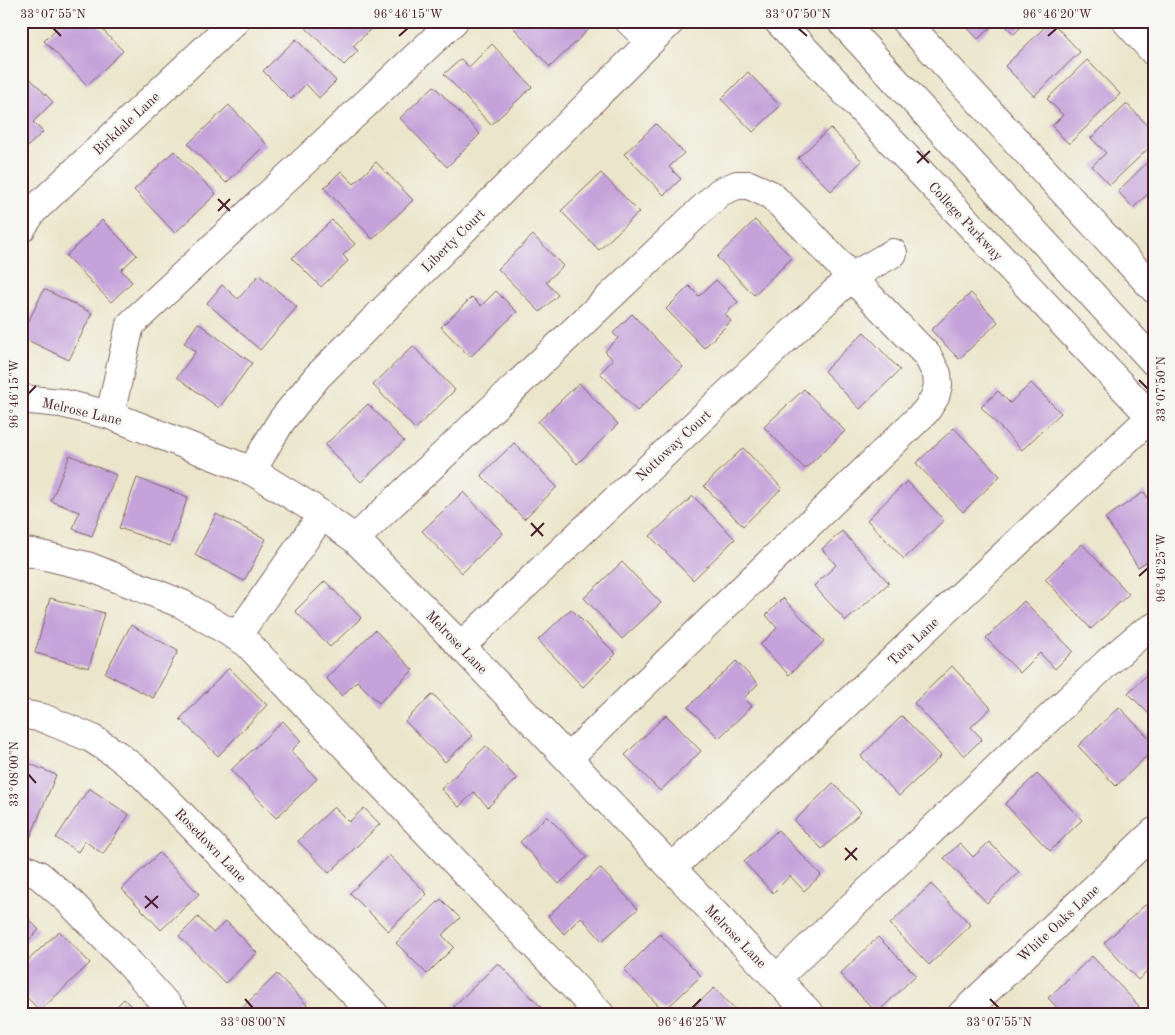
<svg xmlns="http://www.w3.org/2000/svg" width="1175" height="1035" font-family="'Old Standard TT',serif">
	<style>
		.building { fill: #c5a2da }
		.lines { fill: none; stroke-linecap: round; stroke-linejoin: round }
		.minor-casing { stroke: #826563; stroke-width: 30 }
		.major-casing { stroke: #826563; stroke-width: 30 }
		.minor { stroke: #fff; stroke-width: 28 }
		.major { stroke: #fff; stroke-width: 28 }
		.ticks { fill: none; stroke: #4a1f2b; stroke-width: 2 }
		.labels { text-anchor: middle; stroke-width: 5; stroke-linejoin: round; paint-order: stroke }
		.street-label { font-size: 14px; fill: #4a1f2b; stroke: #f6f6f2 }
		.neatline { fill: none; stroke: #4a1f2b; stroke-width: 2 }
		.ticks-label { font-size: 12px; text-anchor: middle; fill: #4a1f2b }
	</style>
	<rect width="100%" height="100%" fill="#f6f6f2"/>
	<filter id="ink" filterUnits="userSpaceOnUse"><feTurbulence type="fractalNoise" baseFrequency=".02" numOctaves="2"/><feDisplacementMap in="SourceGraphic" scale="10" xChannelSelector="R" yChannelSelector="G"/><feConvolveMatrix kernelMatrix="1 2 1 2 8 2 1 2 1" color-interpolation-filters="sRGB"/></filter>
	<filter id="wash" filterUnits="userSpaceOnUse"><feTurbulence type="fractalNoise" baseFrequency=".0096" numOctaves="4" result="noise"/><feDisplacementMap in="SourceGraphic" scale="20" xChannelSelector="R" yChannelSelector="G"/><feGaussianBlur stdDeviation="1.12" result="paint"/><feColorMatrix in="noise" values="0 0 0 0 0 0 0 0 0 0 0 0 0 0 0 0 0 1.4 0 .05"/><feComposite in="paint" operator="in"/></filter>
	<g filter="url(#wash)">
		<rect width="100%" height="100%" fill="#ebe6cb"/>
		<g id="blocks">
			<path class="building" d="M64,21h30l29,30 -36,34 -43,-44z
				M311,21h55l6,7 -19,18 5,5 -14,14 -39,-38z
				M519,21h63l7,8 -39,38 -37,-40z
				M963,21h34l-19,18 -16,-17z
				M1001,21h26l-13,13z
				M1051,21l29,31 -46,44 -29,-30z
				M296,39l40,42 -17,17 -13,-14 -15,15 -28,-28z
				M492,44l40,43 -41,38 -47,-51 17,-15 8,8z
				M1087,60l33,34 -51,50 -17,-18 11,-11 -16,-16z
				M21,69l32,33 -20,20 10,10 -17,16 -5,-4z
				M748,72l32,34 -27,26 -32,-33z
				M434,86l46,48 -33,33 -47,-49z
				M1127,104l27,28v11l-44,42 -18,-19 14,-13 -15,-15z
				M229,105l37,39 -40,39 -38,-39z
				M656,124l28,29 -15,14 12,12 -17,16 -40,-41z
				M830,128l32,33 -31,30 -33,-33z
				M174,151l42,43 -41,39 -41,-43z
				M1154,156v32l-21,20 -15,-17z
				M376,162l37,38 -40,39 -49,-51 17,-17 13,13z
				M601,173l38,39 -40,38 -38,-39z
				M102,220l35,35 -16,15 11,12 -21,20 -45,-46z
				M332,220l23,24 -12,11 5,6 -27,26 -29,-29z
				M755,220l37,38 -38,37 -37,-38z
				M533,235l30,31 -17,16 12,13 -18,17 -42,-43z
				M259,275l38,32 -37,43 -53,-47 15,-18 16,14z
				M716,280l22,22 -13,12 6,7 -27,27 -38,-39 23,-23 10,10z
				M44,289l48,24 -23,47 -48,-23z
				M496,291l21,21 -47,45 -29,-30 31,-30 9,9z
				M971,293l27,29 -39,37 -28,-29z
				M632,314l51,53 -46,44 -37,-38 13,-13 -8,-9 13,-13 -5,-5z
				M198,323l54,40 -33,45 -42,-31 19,-26 -12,-8z
				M864,332l36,38 -40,39 -36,-38z
				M413,346l42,44 -40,39 -42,-44z
				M579,383l39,41 -41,40 -39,-42z
				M1031,383l30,30 -39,37 -41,-43 17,-16 12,12z
				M804,389l41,42 -40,38 -41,-42z
				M368,404l36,37 -43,41 -36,-37z
				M954,428l46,48 -37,36 -47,-49z
				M514,443l43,44 -33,32 -43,-44z
				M743,448l39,40 -39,38 -39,-40z
				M70,455l46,20 -24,61 -19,-7 6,-17 -28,-11z
				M137,478l51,19 -18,49 -51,-18z
				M907,481l37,39 -40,39 -37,-39z
				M463,492l40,41 -41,40 -40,-42z
				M1144,492l10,15v50l-16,10 -33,-49z
				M693,496l42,43 -42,41 -43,-44z
				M216,514l50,25 -22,42 -49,-26z
				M842,531l47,52 -43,38 -32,-35 22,-21 -14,-16z
				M1082,544l47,50 -38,35 -46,-50z
				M622,562l39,41 -39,36 -38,-41z
				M325,581l36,37 -31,29 -35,-36z
				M50,598l54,15 -15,55 -54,-15z
				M783,598l41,43 -35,34 -29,-30 17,-17 -11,-13z
				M1024,601l49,50 -18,18 -15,-16 -20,20 -34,-35z
				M571,609l45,45 -33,33 -45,-47z
				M131,625l47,26 -25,47 -48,-25z
				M375,630l38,40 -34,33 -22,-22 -15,15 -16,-18z
				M736,661l22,23 -14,14 8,8 -33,32 -31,-31z
				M952,666l39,42 -20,19 11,12 -18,17 -50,-53z
				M229,668l38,37 -49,51 -38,-37z
				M1154,668v51l-26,-26z
				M433,694l40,42 -28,26 -40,-41z
				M1119,707l35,36v6l-38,37 -38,-40z
				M666,715l35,36 -41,40 -35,-36z
				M902,716l39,40 -42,40 -38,-40z
				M283,721l18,20 -10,10 26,28 -41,39 -45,-48z
				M486,746l31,33 -29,28 -14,-15 -15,15 -18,-18z
				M21,760l35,15 -26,63 -9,-4z
				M1037,774l45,46 -32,31 -45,-47z
				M833,783l28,29 -39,37 -28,-28z
				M89,788l40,27 -26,39 -18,-13 -7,11 -22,-14z
				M334,807l15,15 15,-14 16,16 -51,49 -31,-32z
				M547,816l40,41 -28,27 -39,-42z
				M778,830l43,45 -17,16 -14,-15 -17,17 -29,-31z
				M989,842l30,30 -32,31 -43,-45 16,-15 13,14z
				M159,853l40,41 -38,36 -39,-41z
				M389,855l38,39 -39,37 -38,-38z
				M600,868l38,41 -36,32 -21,-24 -17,17 -16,-18z
				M931,884l40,41 -42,40 -39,-41z
				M441,899l19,19 -18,17 12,12 -27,27 -31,-31z
				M1145,905l9,9v51l-16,15 -34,-37z
				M21,911l18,19 -18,17z
				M198,917l15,16 13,-12 31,32 -32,30 -46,-47z
				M59,931l31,32 -50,48 -19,-20v-24z
				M660,934l41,42 -37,35 -40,-41z
				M878,937l38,38 -39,38 -37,-39z
				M1092,956l47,50 -8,8h-68l-15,-16z
				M498,963l44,45 -6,6h-74l-8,-8z
				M277,974l31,32 -8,8h-62l-1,-1z
				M714,988l25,26h-52z
				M124,999l15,15h-30z"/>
		</g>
	</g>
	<g filter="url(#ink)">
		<use href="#blocks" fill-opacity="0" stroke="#826563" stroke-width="1"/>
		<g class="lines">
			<defs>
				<path id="minor" d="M629,21l21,20
					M905,21l249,268
					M1126,21l28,31
					M21,229l12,-18 202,-190
					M21,399l40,4 49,12 142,56 57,35 46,33 106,107 349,368
					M110,415l20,-90 324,-304
					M252,471l17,-30 13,-21 35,-43 354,-356
					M355,539l365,-347 17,-7h12l22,10 34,33 46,49 76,78 10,19 1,11 -3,12 -9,14 -358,347
					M21,552l12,1 54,13 95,38 65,39 353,371
					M237,636l85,-121
					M461,646l390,-369 42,-24
					M21,714l22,4 48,20 25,16 28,22 230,238
					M21,867l18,8 29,25 61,63 46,51
					M672,868l482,-454
					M777,978l331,-316 33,-28 13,-7
					M962,1014l192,-182"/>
				<path id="major" d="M778,21l376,399
					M841,21l313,341"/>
			</defs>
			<use href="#minor" class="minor-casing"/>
			<use href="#major" class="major-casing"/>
			<use href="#minor" class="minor"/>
			<use href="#major" class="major"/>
		</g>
	</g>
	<path class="ticks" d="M53,28l8,8M798,28l9,8M399,36l9,-8M1048,36l9,-8M917,151l12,12M917,163l13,-12M218,199l12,12M218,211l12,-12M1139,380l9,9M28,394l8,-8M531,523l12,13M531,536l13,-13M1139,576l9,-8M28,774l8,9M845,848l12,12M845,860l12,-12M145,896l13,12M145,908l13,-12M245,999l8,9M990,999l9,9M692,1008l9,-9"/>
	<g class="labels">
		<g class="street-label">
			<text transform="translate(126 123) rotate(-43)" y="5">Birkdale Lane</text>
			<text transform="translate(966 221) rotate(47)" y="5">College Parkway</text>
			<text transform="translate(453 240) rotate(-45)" y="5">Liberty Court</text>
			<text transform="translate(82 411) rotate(13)" y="5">Melrose Lane</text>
			<text transform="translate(673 445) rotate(-43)" y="5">Nottoway Court</text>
			<text transform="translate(913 641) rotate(-43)" y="5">Tara Lane</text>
			<text transform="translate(457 642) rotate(46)" y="5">Melrose Lane</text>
			<text transform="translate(211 845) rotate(46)" y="5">Rosedown Lane</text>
			<text transform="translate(1058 923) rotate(-43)" y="5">White Oaks Lane</text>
			<text transform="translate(736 936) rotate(46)" y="5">Melrose Lane</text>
		</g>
	</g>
	<rect width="1175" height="1035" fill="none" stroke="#f6f6f2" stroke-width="55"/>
	<rect x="28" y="28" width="1120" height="980" class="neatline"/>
	<g class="ticks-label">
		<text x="53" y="18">33°07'55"N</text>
		<text x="408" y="18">96°46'15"W</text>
		<text x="798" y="18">33°07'50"N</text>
		<text x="1057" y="18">96°46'20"W</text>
		<text transform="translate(1161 389) rotate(-90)" y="4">33°07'50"N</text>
		<text transform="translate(14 394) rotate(-90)" y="4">96°46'15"W</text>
		<text transform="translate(1161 568) rotate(-90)" y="4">96°46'25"W</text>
		<text transform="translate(14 774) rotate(-90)" y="4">33°08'00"N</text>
		<text x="253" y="1026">33°08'00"N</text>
		<text x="692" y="1026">96°46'25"W</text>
		<text x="999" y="1026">33°07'55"N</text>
	</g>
</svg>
